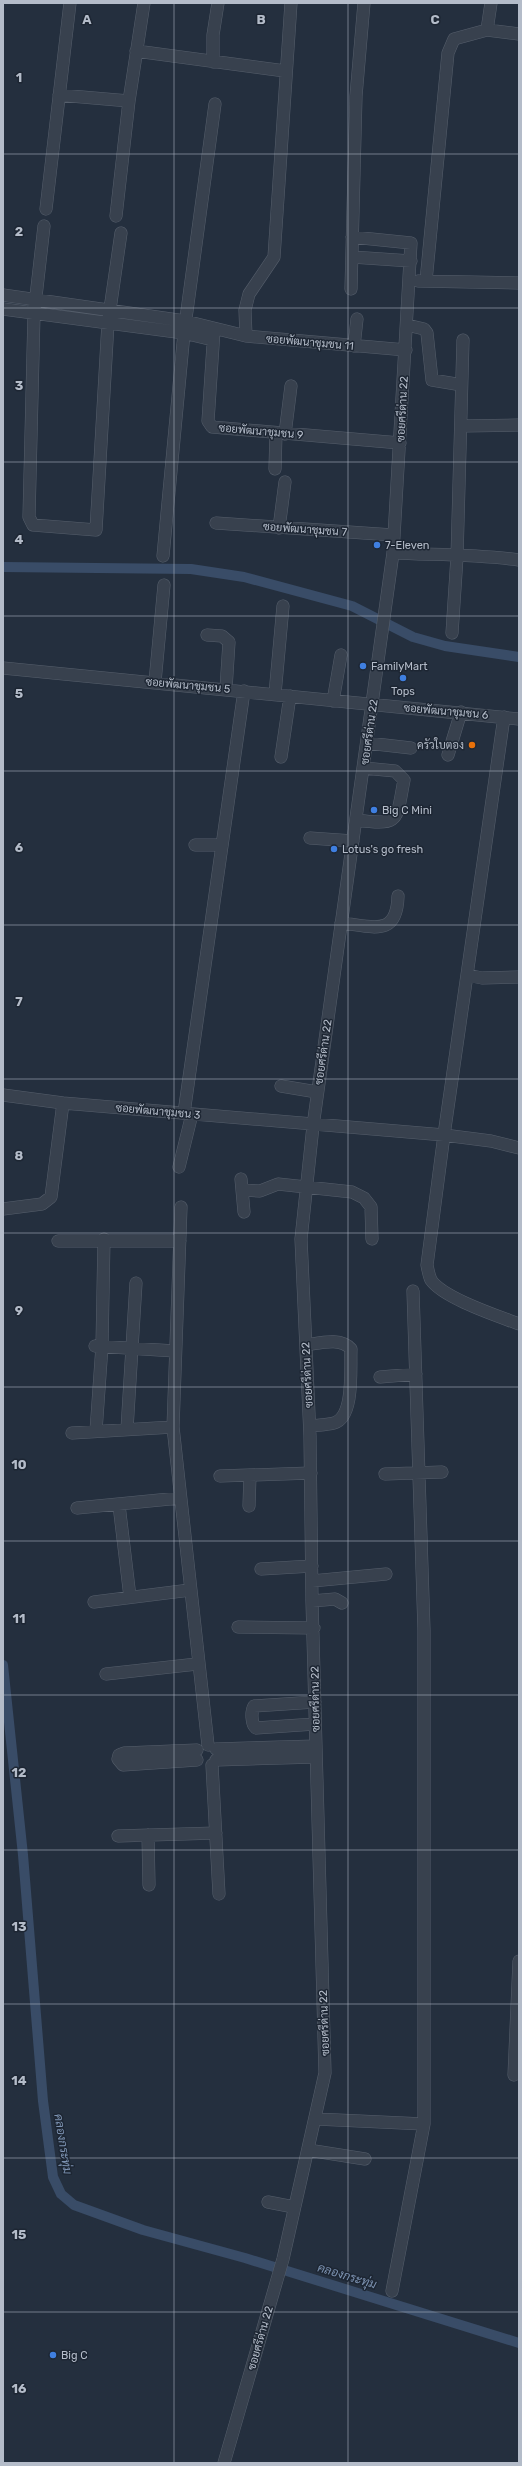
<svg xmlns="http://www.w3.org/2000/svg" width="522" height="2466" font-family="Rubik,Sarabun,sans-serif">
	<style>
		.lines { fill: none; stroke-linecap: round; stroke-linejoin: round }
		.canal { stroke: #394c67; stroke-width: 10 }
		.minor-casing { stroke: #565f6c; stroke-width: 13 }
		.minor { stroke: #38414e; stroke-width: 12 }
		.grid { fill: none; stroke: #b4bcc9; stroke-width: 1; stroke-opacity: 0.55 }
		.shop-dot { fill: #3f7fe0; stroke: #1d2633; stroke-width: 1.5 }
		.food-dot { fill: #e8710a; stroke: #1d2633; stroke-width: 1.5 }
		.labels { text-anchor: middle; stroke-width: 3; stroke-linejoin: round; paint-order: stroke }
		.street-label { font-size: 11px; fill: #b4bcc9; stroke: #1d2633 }
		.poi-label { font-size: 11px; fill: #b4bcc9; stroke: #1d2633; text-anchor: start }
		.water-label { font-size: 12px; font-style: italic; fill: #7c92b1; stroke: #1d2633 }
		.grid-label { font-size: 13px; text-anchor: middle; font-weight: bold; fill: #b4bcc9; stroke: #1d2633; stroke-width: 3; stroke-linejoin: round; paint-order: stroke }
	</style>
	<rect width="100%" height="100%" fill="#242f3e"/>
	<g class="lines">
		<path class="canal" d="M3,567l188,2 53,8 108,29 61,31 32,9 74,11
			M3,1665l20,190 20,246 10,76 8,17 13,11 69,25 102,28 274,85"/>
		<defs>
			<path id="minor" d="M487,30l32,4
				M136,51l149,20
				M213,62v-27l5,-32
				M59,95l70,6
				M46,209l24,-206
				M116,216l13,-115 15,-98
				M44,226l-10,88 -5,203 4,8 63,5 12,-207 13,-90
				M352,257l59,4
				M418,281l101,2
				M426,281l22,-228 6,-14 33,-9 4,-27
				M351,289l5,-193 8,-93
				M3,295l182,26 61,15 160,14
				M3,309l181,24 29,7
				M407,325l17,4 3,4 5,47 24,4
				M214,330l-6,91 4,6 188,16
				M246,336l-1,-26 4,-16 25,-37 17,-254
				M354,346l3,-27
				M462,426l57,-1
				M285,434l6,-48
				M275,469l1,-36
				M216,523l177,12
				M279,528l6,-46
				M393,553c42,2 84,1 126,7
				M163,556l21,-223 31,-229
				M452,633l5,-76 6,-217
				M207,635l15,1 7,6 -3,47
				M3,668l516,51
				M155,682l9,-97
				M275,694l8,-88
				M333,701l8,-46
				M504,717l-60,418 47,6 28,7
				M367,743l44,5
				M448,755l13,-43
				M281,757l9,-61
				M356,820c45,6 40,1 48,-40l-9,-9 -31,-3
				M310,838l43,3
				M195,845h27
				M341,923c31,3 56,15 57,-27
				M467,975l15,3 37,-1
				M281,1086l36,6
				M3,1095l60,8 381,32 -17,130c1,5 2,11 4,15 12,18 67,36 88,44
				M184,1113l60,-422
				M179,1167l13,-53
				M241,1179l3,33
				M243,1190l17,1 18,-7 74,8 12,6 7,9 1,32
				M181,1207l-8,220 35,318
				M3,1209l39,-5 9,-7 12,-94
				M58,1241h122
				M306,1345c14,-2 35,-8 45,4 -1,18 4,68 -17,74 -7,2 -16,2 -24,3
				M95,1346l80,5
				M380,1377l36,-3
				M127,1429l9,-146
				M96,1431l6,-85 2,-107
				M72,1433l101,-6
				M385,1474l57,-2
				M220,1476l91,-3
				M119,1505l11,92
				M249,1506l1,-31
				M77,1508l103,-10
				M261,1569l51,-3
				M312,1581l74,-7
				M312,1601l23,-2 7,4
				M94,1602l96,-12
				M238,1627l76,1
				M106,1674l91,-10
				M315,1702l-61,4c-3,5 -3,18 2,22l59,-4
				M216,1749l100,-3
				M197,1760l-74,5 -5,-6 1,-4 5,-2 73,-3
				M216,1760l100,-3
				M212,1765l7,129
				M148,1835l1,50
				M118,1836l98,-3
				M514,2075l5,-114
				M316,2119l108,5
				M308,2150l57,9
				M268,2202l26,5
				M392,2291l32,-167v-494l-11,-339
				M224,2463l59,-204 42,-186 -13,-472 -2,-165 -9,-197 12,-113 80,-573 18,-310 -59,-6"/>
		</defs>
		<use href="#minor" class="minor-casing"/>
		<use href="#minor" class="minor"/>
	</g>
	<path class="grid" d="M174,3v2460M348,3v2460M3,154h516M3,308h516M3,462h516M3,616h516M3,771h516M3,925h516M3,1079h516M3,1233h516M3,1387h516M3,1541h516M3,1695h516M3,1850h516M3,2004h516M3,2158h516M3,2312h516"/>
	<g class="shop-dot">
		<circle cx="377" cy="545" r="4"/>
		<circle cx="363" cy="666" r="4"/>
		<circle cx="403" cy="678" r="4"/>
		<circle cx="374" cy="810" r="4"/>
		<circle cx="334" cy="849" r="4"/>
		<circle cx="53" cy="2355" r="4"/>
	</g>
	<circle class="food-dot" cx="472" cy="745" r="4"/>
	<g class="labels">
		<g class="street-label">
			<text transform="translate(310 342) rotate(5)" y="4">ซอยพัฒนาชุมชน 11</text>
			<text transform="translate(402 409) rotate(-87)" y="4">ซอยศรีด่าน 22</text>
			<text transform="translate(261 431) rotate(5)" y="4">ซอยพัฒนาชุมชน 9</text>
			<text transform="translate(305 529) rotate(4)" y="4">ซอยพัฒนาชุมชน 7</text>
			<text transform="translate(188 685) rotate(5)" y="4">ซอยพัฒนาชุมชน 5</text>
			<text transform="translate(446 711) rotate(5)" y="4">ซอยพัฒนาชุมชน 6</text>
			<text transform="translate(369 732) rotate(-82)" y="4">ซอยศรีด่าน 22</text>
			<text transform="translate(323 1052) rotate(-82)" y="4">ซอยศรีด่าน 22</text>
			<text transform="translate(158 1111) rotate(5)" y="4">ซอยพัฒนาชุมชน 3</text>
			<text transform="translate(307 1375) rotate(-93)" y="4">ซอยศรีด่าน 22</text>
			<text transform="translate(315 1699) rotate(-91)" y="4">ซอยศรีด่าน 22</text>
			<text transform="translate(324 2023) rotate(-92)" y="4">ซอยศรีด่าน 22</text>
			<text transform="translate(260 2338) rotate(-74)" y="4">ซอยศรีด่าน 22</text>
		</g>
		<g class="poi-label">
			<text x="385" y="549">7-Eleven</text>
			<text x="371" y="670">FamilyMart</text>
			<text x="403" y="695" text-anchor="middle">Tops</text>
			<text x="464" y="749" text-anchor="end">ครัวใบตอง</text>
			<text x="382" y="814">Big C Mini</text>
			<text x="342" y="853">Lotus's go fresh</text>
			<text x="61" y="2359">Big C</text>
		</g>
		<g class="water-label">
			<text transform="translate(63 2144) rotate(81)" y="4">คลองกระทุ่ม</text>
			<text transform="translate(347 2276) rotate(17)" y="4">คลองกระทุ่ม</text>
		</g>
	</g>
	<g class="grid-label">
		<text x="87" y="24">A</text>
		<text x="261" y="24">B</text>
		<text x="435" y="24">C</text>
		<text x="19" y="82">1</text>
		<text x="19" y="236">2</text>
		<text x="19" y="390">3</text>
		<text x="19" y="544">4</text>
		<text x="19" y="698">5</text>
		<text x="19" y="852">6</text>
		<text x="19" y="1006">7</text>
		<text x="19" y="1160">8</text>
		<text x="19" y="1315">9</text>
		<text x="19" y="1469">10</text>
		<text x="19" y="1623">11</text>
		<text x="19" y="1777">12</text>
		<text x="19" y="1931">13</text>
		<text x="19" y="2085">14</text>
		<text x="19" y="2239">15</text>
		<text x="19" y="2393">16</text>
	</g>
	<rect width="522" height="2466" fill="none" stroke="#b4bcc9" stroke-width="8"/>
</svg>
